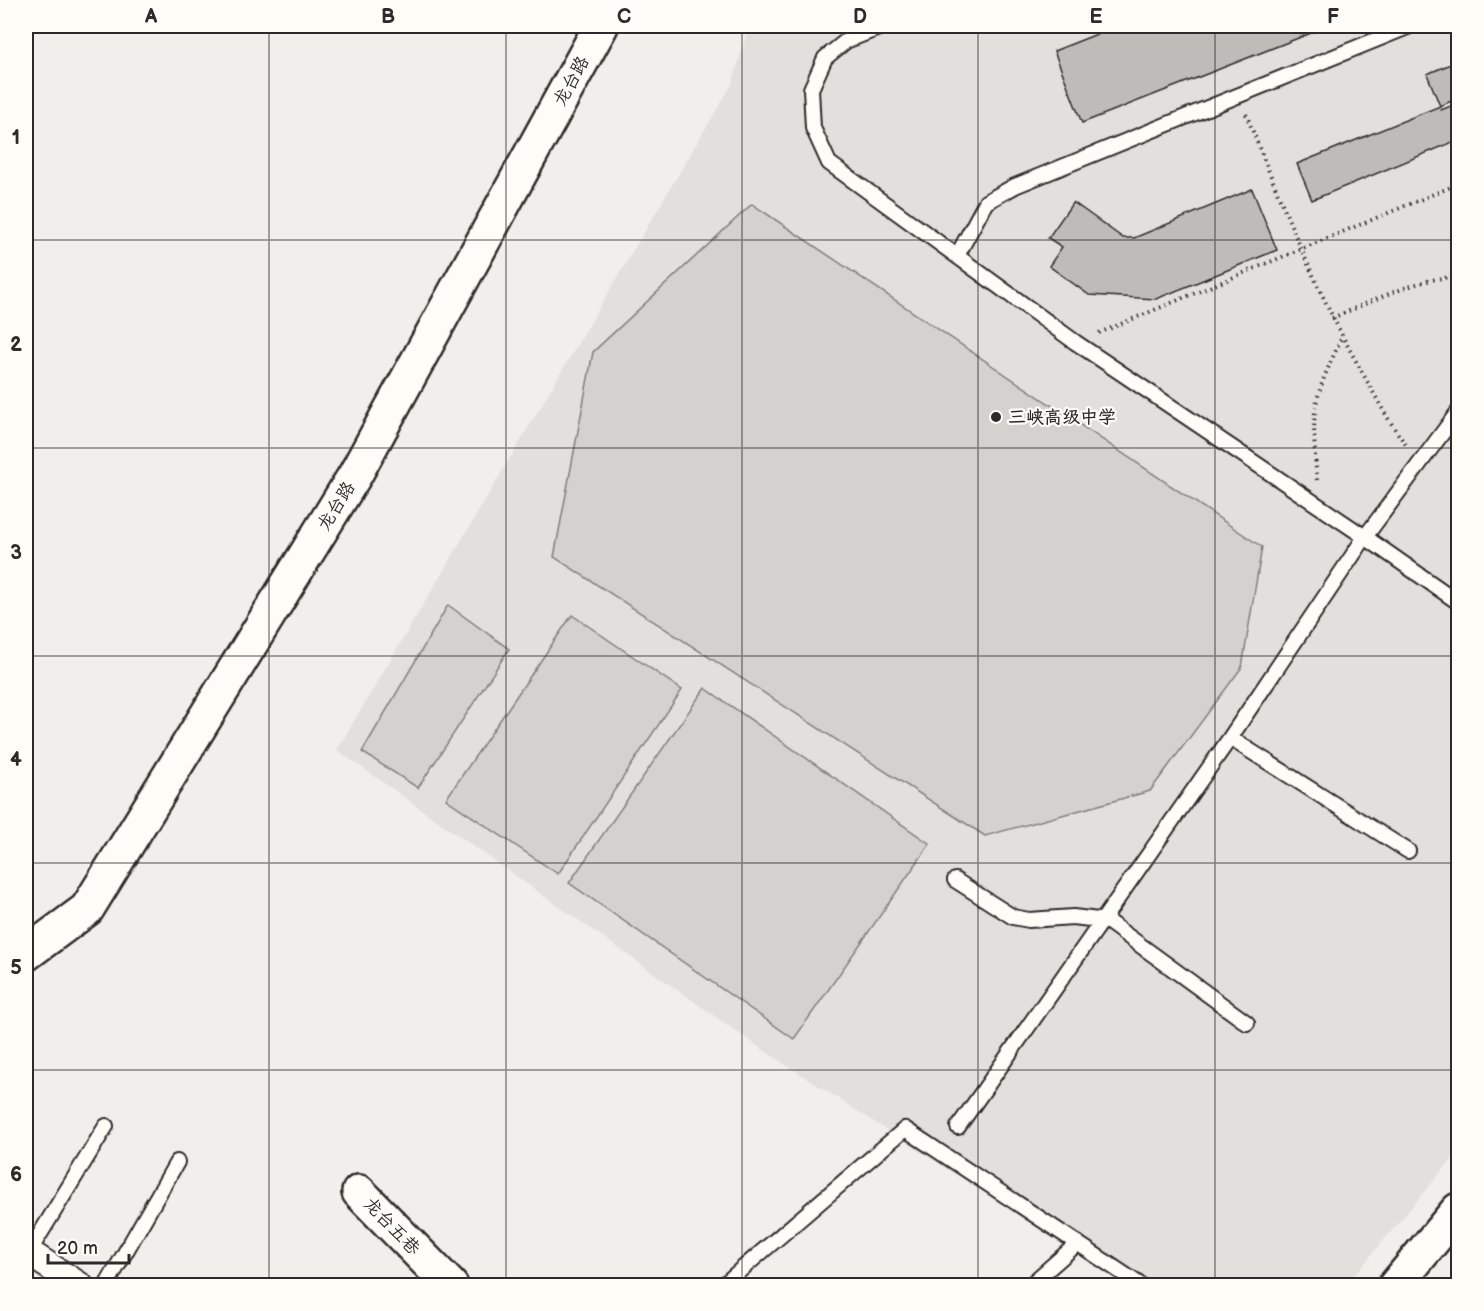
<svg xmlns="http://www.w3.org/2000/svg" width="1484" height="1311" font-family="'Balsamiq Sans','LXGW WenKai TC',sans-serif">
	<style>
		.built { fill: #e1e0dc }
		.green { fill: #d3d2cf; stroke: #7f7e7d; stroke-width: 1.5 }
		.building { fill: #bdbcb8; stroke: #2b2b2b; stroke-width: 1.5 }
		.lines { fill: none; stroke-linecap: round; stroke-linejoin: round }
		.lane-casing { stroke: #2b2b2b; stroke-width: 18 }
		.street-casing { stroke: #2b2b2b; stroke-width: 30 }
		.secondary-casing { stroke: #2b2b2b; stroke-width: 38 }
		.primary-casing { stroke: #2b2b2b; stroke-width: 38 }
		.path { stroke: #2b2b2b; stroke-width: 4; stroke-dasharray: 1.5 4.5; stroke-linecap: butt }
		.lane { stroke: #fdfcf7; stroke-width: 14 }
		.street { stroke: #fdfcf7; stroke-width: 26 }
		.secondary { stroke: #fdfcf7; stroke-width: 33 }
		.primary { stroke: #fdfcf7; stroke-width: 33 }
		.grid { fill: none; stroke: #2b2b2b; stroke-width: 1.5; stroke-opacity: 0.55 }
		.poi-dot { fill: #2b2b2b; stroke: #fdfcf7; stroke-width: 2 }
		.labels { text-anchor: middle; stroke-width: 4.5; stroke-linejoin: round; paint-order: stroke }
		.street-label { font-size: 18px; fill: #2b2b2b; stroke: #fdfcf7 }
		.poi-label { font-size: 18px; font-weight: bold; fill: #2b2b2b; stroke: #fdfcf7; text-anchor: start }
		.neatline { fill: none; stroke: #2b2b2b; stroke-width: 2 }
		.grid-label { font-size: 20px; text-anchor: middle; font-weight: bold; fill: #2b2b2b }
	</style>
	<rect width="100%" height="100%" fill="#f0efeb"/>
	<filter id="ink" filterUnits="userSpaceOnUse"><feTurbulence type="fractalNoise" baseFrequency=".0167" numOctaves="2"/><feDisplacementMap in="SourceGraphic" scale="12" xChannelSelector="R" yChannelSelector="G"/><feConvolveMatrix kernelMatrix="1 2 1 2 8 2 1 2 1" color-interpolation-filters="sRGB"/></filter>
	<g filter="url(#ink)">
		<path class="built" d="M749,26h709v1126l-112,133h-220l-366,-237 -423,-298 395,-666z"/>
		<path class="green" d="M752,204l510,343 -20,120 -92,124 -165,45 -431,-279 39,-205z
			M448,605l61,44 -91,139 -56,-36z
			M572,615l110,75 -124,184 -112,-75z
			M705,688l225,156 -136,195 -225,-156z"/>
		<path class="building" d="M1117,26h212l-247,97 -28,-72z
			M1458,61v37l-18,8 -13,-32z
			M1458,103v37l-146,60 -15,-36 143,-58 1,4z
			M1252,189l25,61 -121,49 -67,-4 -40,-29 13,-19 -14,-9 25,-36 50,36h11z"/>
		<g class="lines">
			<defs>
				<path id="lane" d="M884,26l-38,15 -21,17 -14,31 2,39 16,35 246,179 290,195 93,65
					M957,256l29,-54 29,-16 395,-160
					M1230,738l178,113
					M955,880l58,37 16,3 44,-3 34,4 140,102
					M958,1127l272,-389 135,-201 93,-125
					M26,1257l80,-131
					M106,1286l71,-124
					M722,1286l183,-157 237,157
					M1029,1286l49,-43"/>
				<path id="street" d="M26,1251l54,35"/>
				<path id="secondary" d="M26,954l61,-45 268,-434 246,-449
					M359,1192l92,94"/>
				<path id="primary" d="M1395,1286l63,-76"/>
			</defs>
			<use href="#lane" class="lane-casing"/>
			<use href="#street" class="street-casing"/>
			<use href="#secondary" class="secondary-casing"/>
			<use href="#primary" class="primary-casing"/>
			<path class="path" d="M1246,114c35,88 69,175 116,258 14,25 27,51 45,74
				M1332,318c30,-12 96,-45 126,-40
				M1099,333l359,-149
				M1317,480c-2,-22 -4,-46 -2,-69 3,-24 17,-52 27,-74"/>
			<use href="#lane" class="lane"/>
			<use href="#street" class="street"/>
			<use href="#secondary" class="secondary"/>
			<use href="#primary" class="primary"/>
		</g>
	</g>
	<path class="grid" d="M269,26v1260M506,26v1260M742,26v1260M978,26v1260M1215,26v1260M26,240h1432M26,448h1432M26,656h1432M26,863h1432M26,1070h1432"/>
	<circle class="poi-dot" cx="996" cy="417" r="6"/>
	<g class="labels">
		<g class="street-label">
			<text transform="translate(571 81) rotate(-61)" y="6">龙台路</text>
			<text transform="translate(336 506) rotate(-58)" y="6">龙台路</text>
			<text transform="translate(392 1226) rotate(46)" y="6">龙台五巷</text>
		</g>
		<g class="poi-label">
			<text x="1008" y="423">三峡高级中学</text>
		</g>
	</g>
	<rect width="1484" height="1311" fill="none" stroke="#fdfcf7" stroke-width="66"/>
	<path d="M48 1254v9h81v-9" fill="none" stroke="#2b2b2b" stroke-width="3"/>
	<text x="57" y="1254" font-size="18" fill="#2b2b2b" stroke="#fdfcf7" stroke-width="4.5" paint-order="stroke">20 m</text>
	<rect x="33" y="33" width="1418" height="1245" class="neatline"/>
	<g class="grid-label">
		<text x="151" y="23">A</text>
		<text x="388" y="23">B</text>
		<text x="624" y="23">C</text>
		<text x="860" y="23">D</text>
		<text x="1096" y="23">E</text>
		<text x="1333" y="23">F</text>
		<text x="16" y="144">1</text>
		<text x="16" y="351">2</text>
		<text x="16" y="559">3</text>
		<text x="16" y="766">4</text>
		<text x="16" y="974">5</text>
		<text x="16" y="1181">6</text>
	</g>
</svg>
